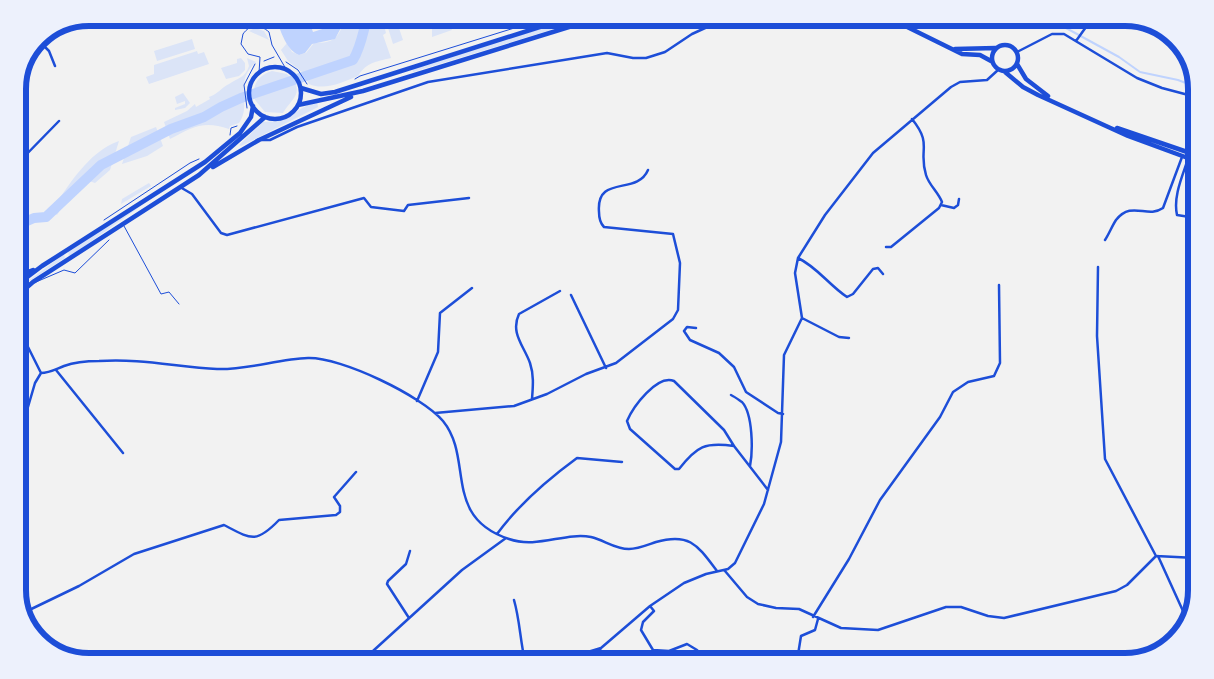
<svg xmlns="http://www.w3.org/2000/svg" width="1214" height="679" font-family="Ubuntu,sans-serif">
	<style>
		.green { fill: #dbe4f7 }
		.water { fill: #bfd3fe }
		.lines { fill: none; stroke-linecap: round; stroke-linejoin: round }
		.stream { stroke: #bfd3fe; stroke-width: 2 }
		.river { stroke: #bfd3fe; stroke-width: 10 }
		.path { stroke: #1d4ed8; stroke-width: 1 }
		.service { stroke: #1d4ed8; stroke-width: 1 }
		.minor { stroke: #1d4ed8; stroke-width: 2.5 }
		.primary { stroke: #1d4ed8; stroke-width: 4.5 }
		.rim { fill: none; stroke: #1d4ed8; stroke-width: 6 }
	</style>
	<rect width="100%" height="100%" fill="#f2f2f2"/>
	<path class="green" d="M352,18h30l4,15 -3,2 8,23c-16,4 -24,4 -33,18 -15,6 -33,15 -49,8l-6,-11 -15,-12 -7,-11 6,-7 5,9 7,3 7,-2 8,-10c31,0 20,-14 38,-25z
		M433,18h14l5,12 -20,7v-9l10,-4 -2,-6 -6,2z
		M494,18h23l-27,10 -8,-5z
		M575,18h15l-177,54 -1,-3z
		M398,25l5,15 -10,4 -5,-16z
		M255,28l9,3 5,9 -20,-9z
		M192,39l3,10 -38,12 -3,-10z
		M197,51l1,3 6,-2 5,12 -60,20 -3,-7 8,-3v-9z
		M241,58l4,5v7l-6,6 -13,3 -5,-11 16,-5v-4z
		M247,58l9,4c-24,22 -3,40 -17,61l-9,3 -1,3c-25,-9 -37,-2 -59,10l-6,-17 23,-11 8,-7 1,3 14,-8 -1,-2c9,-3 12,-9 20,-13 9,-6 16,-6 20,-18z
		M272,71l15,3c20,18 5,24 -4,39l-18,-1 -10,-12c-4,-14 3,-25 17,-29z
		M183,93l7,10 -5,5 -10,2v-2l10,-4v-3l-8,3 -2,-7z
		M317,102l1,5 -77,39 -2,-1 24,-23c33,0 28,-13 54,-20z
		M156,127l7,19 -16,10 -25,8 9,-27z
		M119,141l-9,29 -15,13 -6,-2 -22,18 -10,16 -6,-4c18,-26 37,-59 68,-70z
		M149,183l2,3 -30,18 1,-5z
		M144,204l-75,53 -1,-6z
		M64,254l1,4 -42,27z"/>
	<path class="water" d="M298,18h10l5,14 31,-10 -9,17 -23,5 -7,9 -6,2c-11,-4 -17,-20 -21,-31z"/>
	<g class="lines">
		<path class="stream" d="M1036,18l2,6 8,4h20l53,29 21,15 38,8 18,7"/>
		<path class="river" d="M18,225l16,-7 12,-1 55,-52 70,-36 33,-12 17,-10 20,-9 112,-38c8,-13 10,-28 14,-42"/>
		<path class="path" d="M264,61l10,-4
			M286,62l12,8 9,14
			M355,79l5,-3 164,-51 8,-7
			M247,108l-3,-23 11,-21
			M230,135l1,-7 6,-2
			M104,220l86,-57 9,-4"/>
		<path class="service" d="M259,73l1,-16 -12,-3 -7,-10 2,-10c7,-10 17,-10 26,-2l3,13 14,24
			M124,226l37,68 8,-2 10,12
			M36,282l28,-12 11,3 34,-33"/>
		<path class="minor" d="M38,40l11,11 6,15
			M1076,41l10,-14 22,-9
			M1017,52l35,-18h12l73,44 25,10 34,9
			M1184,61l2,-7
			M262,140h8l27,-13 131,-45 179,-29 26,5h13l19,-6 27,-18 35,-16
			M1188,159c-6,18 -15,38 -11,56l19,3
			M18,163l41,-42
			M180,187l12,7 29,39 6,2 137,-37 7,9 33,4 4,-6 61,-7
			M941,205l13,3 4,-3 1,-6
			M1105,240c4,-6 7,-14 11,-20 16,-20 31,-1 47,-12l19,-51
			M886,247h5l48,-39 3,-6c-4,-10 -13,-17 -16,-27 -8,-26 7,-30 -14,-56
			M798,258c19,9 31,27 49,39l6,-3 20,-25 5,-1 5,6
			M1098,267l-1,69 8,123 51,97
			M571,295l35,73
			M802,318l37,19 10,1
			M18,327l23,46
			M696,328l-9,-1 -3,4 6,9 29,13 15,14 12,25 32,21 5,1
			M56,370l67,83
			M41,373c8,0 15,-4 23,-7 11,-4 23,-5 35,-5 40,-3 79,6 118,8 31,1 61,-10 91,-11 33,-1 114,38 135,63 31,38 -1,96 66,118 28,10 56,-7 82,-2 13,3 24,12 38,12 9,0 18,-4 27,-7 34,-10 42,4 61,29
			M731,395c4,2 8,5 11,7 11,12 11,49 8,64
			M532,399c1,-13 2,-24 -2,-36 -6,-17 -20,-30 -11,-49l41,-23
			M417,401l21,-49 2,-39 32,-25
			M435,413l79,-7 33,-12 39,-20 30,-11 57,-44 5,-9 2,-47 -7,-29 -69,-7c-4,-4 -5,-9 -5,-15 -3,-38 38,-16 49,-42
			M18,441l17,-58 6,-10
			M734,446l-10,-16 -50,-49c-17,-7 -41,26 -47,40l3,8 45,40h4c18,-23 26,-27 55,-23l34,44
			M497,534c22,-30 50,-54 80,-76l45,4
			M1158,556l30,66
			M725,571l22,26 11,7 18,4 23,1 42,19 37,2 68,-23h15l27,9 16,2 112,-27 11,-6 29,-29 40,2
			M514,600c6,21 6,40 11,61
			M650,606l4,5 -11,11 -2,8 12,20 16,1 18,-7 10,6 5,8 -1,3
			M23,613l56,-27 55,-32 90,-29c27,14 32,19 55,-5l57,-5 4,-3v-6l-6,-9 22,-25
			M813,617l36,-58 31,-59 60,-83 13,-25 15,-10 26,-6 6,-13 -1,-78
			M409,618l-22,-34 1,-3 18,-17 4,-13
			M362,661l100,-91 44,-32
			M558,661l43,-13 49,-42 34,-23 22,-9 22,-5 7,-6 29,-59 17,-62 3,-87 18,-37 -7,-45 3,-15 27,-43 48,-62 78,-66 9,-5 27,-2 11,-10
			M594,661l7,-13
			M649,661l4,-11
			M797,661l4,-25 14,-6 3,-11"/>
		<path class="primary" d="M889,18l73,36 18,1 11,6
			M992 58a13 13 0 1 1 26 0a13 13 0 1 1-26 0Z
			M955,49l41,-1
			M1017,64l9,15 22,17
			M249 93a26 26 0 1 1 52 0a26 26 0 1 1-52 0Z
			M1005,72l18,15 15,8 90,41 68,25
			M301,88l20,6 14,-2 233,-74
			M298,105l65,-14 235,-73
			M1117,128l79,27
			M213,167l46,-27 92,-43
			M18,276l15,-6
			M18,284l24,-18 163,-104 35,-29 11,-16 2,-11
			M18,295l15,-13 166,-107 66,-58"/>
	</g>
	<path d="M0 0H1214V679H0ZM89 26H1125A63 63 0 0 1 1188 89V590A63 63 0 0 1 1125 653H89A63 63 0 0 1 26 590V89A63 63 0 0 1 89 26Z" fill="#edf1fc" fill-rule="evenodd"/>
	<path class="rim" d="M89 26H1125A63 63 0 0 1 1188 89V590A63 63 0 0 1 1125 653H89A63 63 0 0 1 26 590V89A63 63 0 0 1 89 26Z"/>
</svg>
